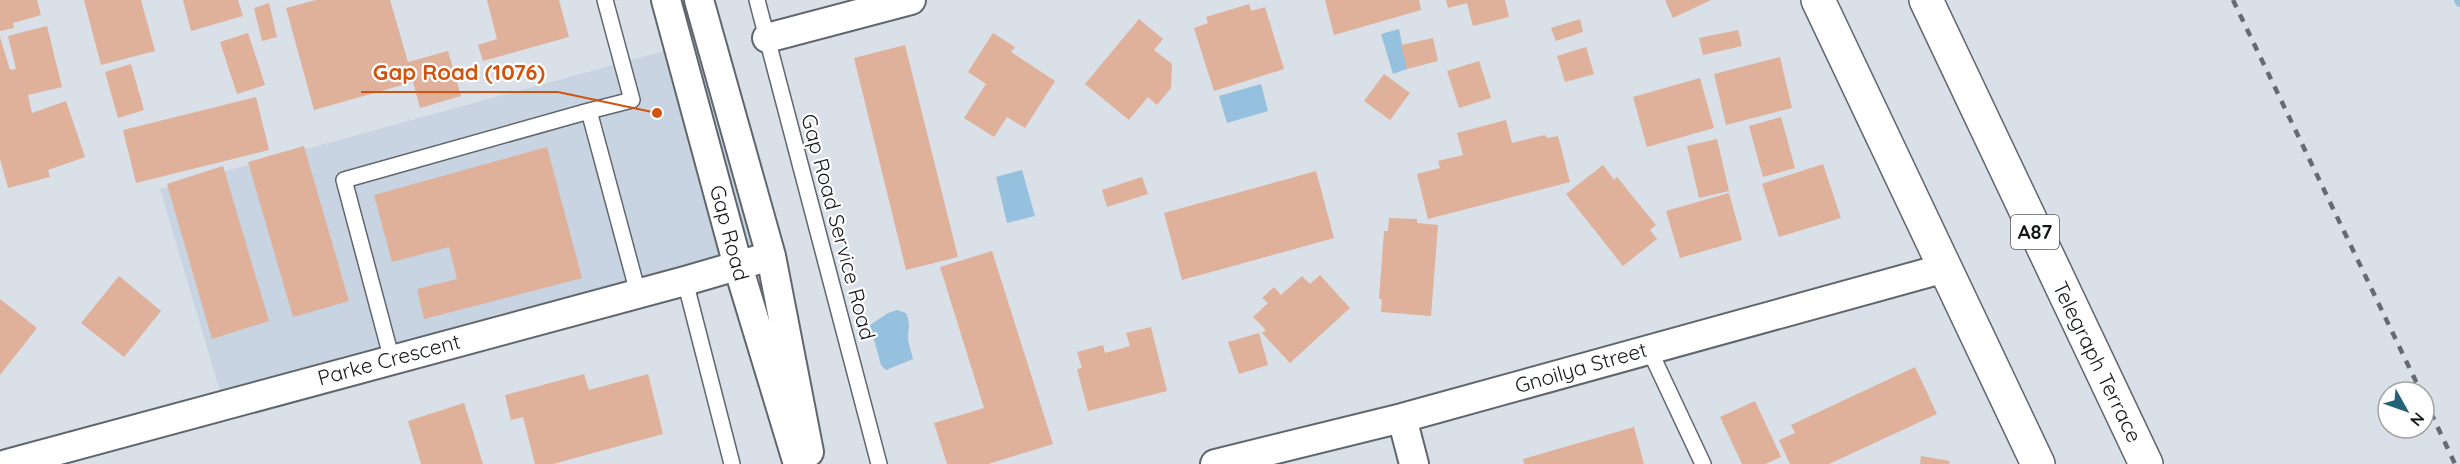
<svg xmlns="http://www.w3.org/2000/svg" width="2460" height="464" font-family="Quicksand,sans-serif">
	<style>
		.built { fill: #c8d4e2 }
		.water { fill: #95c0de }
		.lines { fill: none; stroke-linecap: round; stroke-linejoin: round }
		.stream { stroke: #95c0de; stroke-width: 10 }
		.building { fill: #dfb09a }
		.service-casing { stroke: #60666d; stroke-width: 18 }
		.minor-casing { stroke: #60666d; stroke-width: 32 }
		.trunk-casing { stroke: #60666d; stroke-width: 36 }
		.service { stroke: #fff; stroke-width: 15 }
		.minor { stroke: #fff; stroke-width: 28 }
		.trunk { stroke: #fff; stroke-width: 33 }
		.rail { stroke: #666b70; stroke-width: 4.5; stroke-dasharray: 8 8; stroke-linecap: butt }
		.labels { text-anchor: middle; stroke-width: 4.5; stroke-linejoin: round; paint-order: stroke }
		.shield { fill: #fff; stroke: #5a5c5e; stroke-width: 1.5 }
		.shield-label { font-size: 20px; font-weight: bold; fill: #141619 }
		.street-label { font-size: 21px; fill: #141619; stroke: #fff }
		.leader { fill: none; stroke: #d3520d; stroke-width: 2 }
		.callout-dot { fill: #d3520d; stroke: #fff; stroke-width: 2 }
		.callout-label { font-size: 22px; text-anchor: middle; font-weight: bold; fill: #d3520d; stroke: #fff; stroke-width: 4.5; stroke-linejoin: round; paint-order: stroke }
	</style>
	<rect width="100%" height="100%" fill="#d9e0e8"/>
	<path class="built" d="M711,38l60,218 -547,149 -64,-216z"/>
	<path class="water" d="M1399,29l8,40 -14,5 -12,-40z
		M1261,84l7,27 -41,12 -8,-27z
		M1022,170l13,46 -28,7 -11,-46z
		M897,310l9,3c6,11 0,20 3,31 1,6 3,9 4,15l-27,11 -5,-5 -11,-40 18,-12z"/>
	<g class="lines">
		<path class="stream" d="M2459,0l1,2"/>
	</g>
	<path class="building" d="M0,0h37l4,15 -28,8 1,5 -14,3z
		M84,0h57l14,51 -54,14z
		M183,0h55l5,16 -52,15z
		M316,0h74l18,62 40,-11 13,45 -41,12 -7,-26 -99,28 -28,-102z
		M487,0h72l10,37 -86,24 -5,-16 19,-6z
		M1325,0h94l2,10 -87,25z
		M1446,0h59l4,17 -36,9 -6,-23 -19,5z
		M1665,0h46l-38,18z
		M269,3l8,34 -15,4 -8,-33z
		M1249,4l2,7 14,-4 19,62 -70,22 -20,-63 14,-5 -2,-6z
		M1139,19l24,20 -9,11 18,14 -1,24 -14,17 -9,-8 -19,23 -44,-36z
		M1580,19l3,13 -27,9 -5,-13z
		M47,26l15,61 -34,8 4,18 34,-12 19,56 -37,13 2,7 -42,11 -8,-29v-122l10,33 6,-1 -8,-33z
		M1738,30l4,16 -39,9 -4,-17z
		M248,33l17,52 -28,9 -17,-52z
		M993,33l22,14 -4,5 44,29 -30,47 -18,-11 -13,20 -30,-19 22,-34 -18,-12z
		M1433,38l5,23 -31,8 -6,-24z
		M905,45l53,212 -52,13 -52,-212z
		M1586,47l8,27 -29,8 -8,-26z
		M1780,57l12,51 -66,17 -12,-51z
		M1479,61l12,37 -32,10 -12,-37z
		M131,64l13,46 -26,8 -13,-46z
		M1384,74l26,19 -20,27 -26,-19z
		M1700,78l14,50 -67,19 -14,-50z
		M256,97l13,53 -133,33 -13,-53z
		M1781,117l14,51 -32,9 -14,-51z
		M1506,120l6,23 33,-8 2,3 11,-2 12,46 -142,37 -11,-45 23,-6 -2,-7 25,-6 -6,-22z
		M1717,139l12,52 -30,7 -12,-52z
		M304,146l45,155 -56,16 -45,-155z
		M547,147l35,131 -158,41 -7,-30 40,-10 -8,-32 -57,15 -18,-67z
		M1823,164l18,54 -62,19 -17,-53z
		M1603,165l11,15 3,-3 39,48 -6,5 7,9 -34,27 -57,-72z
		M223,166l46,155 -57,18 -45,-155z
		M1316,171l18,67 -152,42 -18,-67z
		M1142,177l6,17 -41,13 -5,-17z
		M1729,193l13,47 -62,18 -14,-47z
		M1389,218l28,1v4l21,2 -7,91 -50,-4 1,-13h-3l5,-68h4z
		M992,251l61,193 -65,20h-41l-13,-41 50,-15 -44,-141z
		M1320,275l30,33 -60,55 -28,-30 4,-3 -13,-13 15,-14 -6,-5 12,-11 7,8 21,-19 8,8z
		M119,276l42,35 -37,46 -43,-34z
		M0,299l37,29 -37,47z
		M1151,327l16,64 -79,20 -11,-42 5,-1 -5,-16 26,-7 2,8 25,-7 -4,-13z
		M1259,333l9,32 -29,9 -11,-32z
		M1915,367l22,47 -108,50h-39l-11,-24 16,-7 -4,-8z
		M584,374l5,16 59,-16 15,60 -110,30h-18l-12,-47 -12,3 -6,-25z
		M1755,401l26,56 -16,7h-23l-22,-47z
		M464,403l19,61h-62l-13,-43z
		M1634,427l10,37h-120l-1,-5z
		M1921,456l29,5 -1,3h-29z"/>
	<g class="lines">
		<defs>
			<path id="service" d="M605,0l27,100 -43,11 49,182
				M757,0l122,464
				M685,281l47,183
				M1649,349l54,115
				M392,360l-48,-180 245,-69"/>
			<path id="minor" d="M666,0l72,266 60,198
				M699,0l72,256 38,196
				M767,38l144,-38
				M1402,418l12,46
				M7,464l678,-183 86,-25
				M1215,464l187,-46 543,-150"/>
			<path id="trunk" d="M1818,0l220,464
				M1926,0l220,464"/>
		</defs>
		<use href="#service" class="service-casing"/>
		<use href="#minor" class="minor-casing"/>
		<use href="#trunk" class="trunk-casing"/>
		<use href="#service" class="service"/>
		<use href="#minor" class="minor"/>
		<use href="#trunk" class="trunk"/>
		<path class="rail" d="M2233,0l188,392
			M2424,398l31,66"/>
	</g>
	<g class="labels">
		<rect class="shield" x="2011" y="215" width="48" height="34" rx="4.5"/>
		<g class="shield-label">
			<text x="2035" y="239">A87</text>
		</g>
		<g class="street-label">
			<text transform="translate(838 227) rotate(75)" y="7">Gap Road Service Road</text>
			<text transform="translate(729 233) rotate(75)" y="7">Gap Road</text>
			<text transform="translate(389 360) rotate(-15)" y="7">Parke Crescent</text>
			<text transform="translate(2097 362) rotate(64)" y="7">Telegraph Terrace</text>
			<text transform="translate(1581 368) rotate(-16)" y="7">Gnoilya Street</text>
		</g>
	</g>
	<path class="leader" d="M657 113L558 92H361"/>
	<circle class="callout-dot" cx="657" cy="113" r="6"/>
	<g class="callout-label">
		<text x="459" y="80">Gap Road (1076)</text>
	</g>
	<g transform="translate(2406 410) rotate(130)"><circle r="28" fill="#ffffff" stroke="#a1a2a3" stroke-width="1.5"/>
	<path d="M0-4.5L10 22L0 15L-10 22Z" fill="#246278"/>
	<text y="-9" font-size="16" font-weight="bold" text-anchor="middle" fill="#141619">N</text>
	</g>
</svg>
